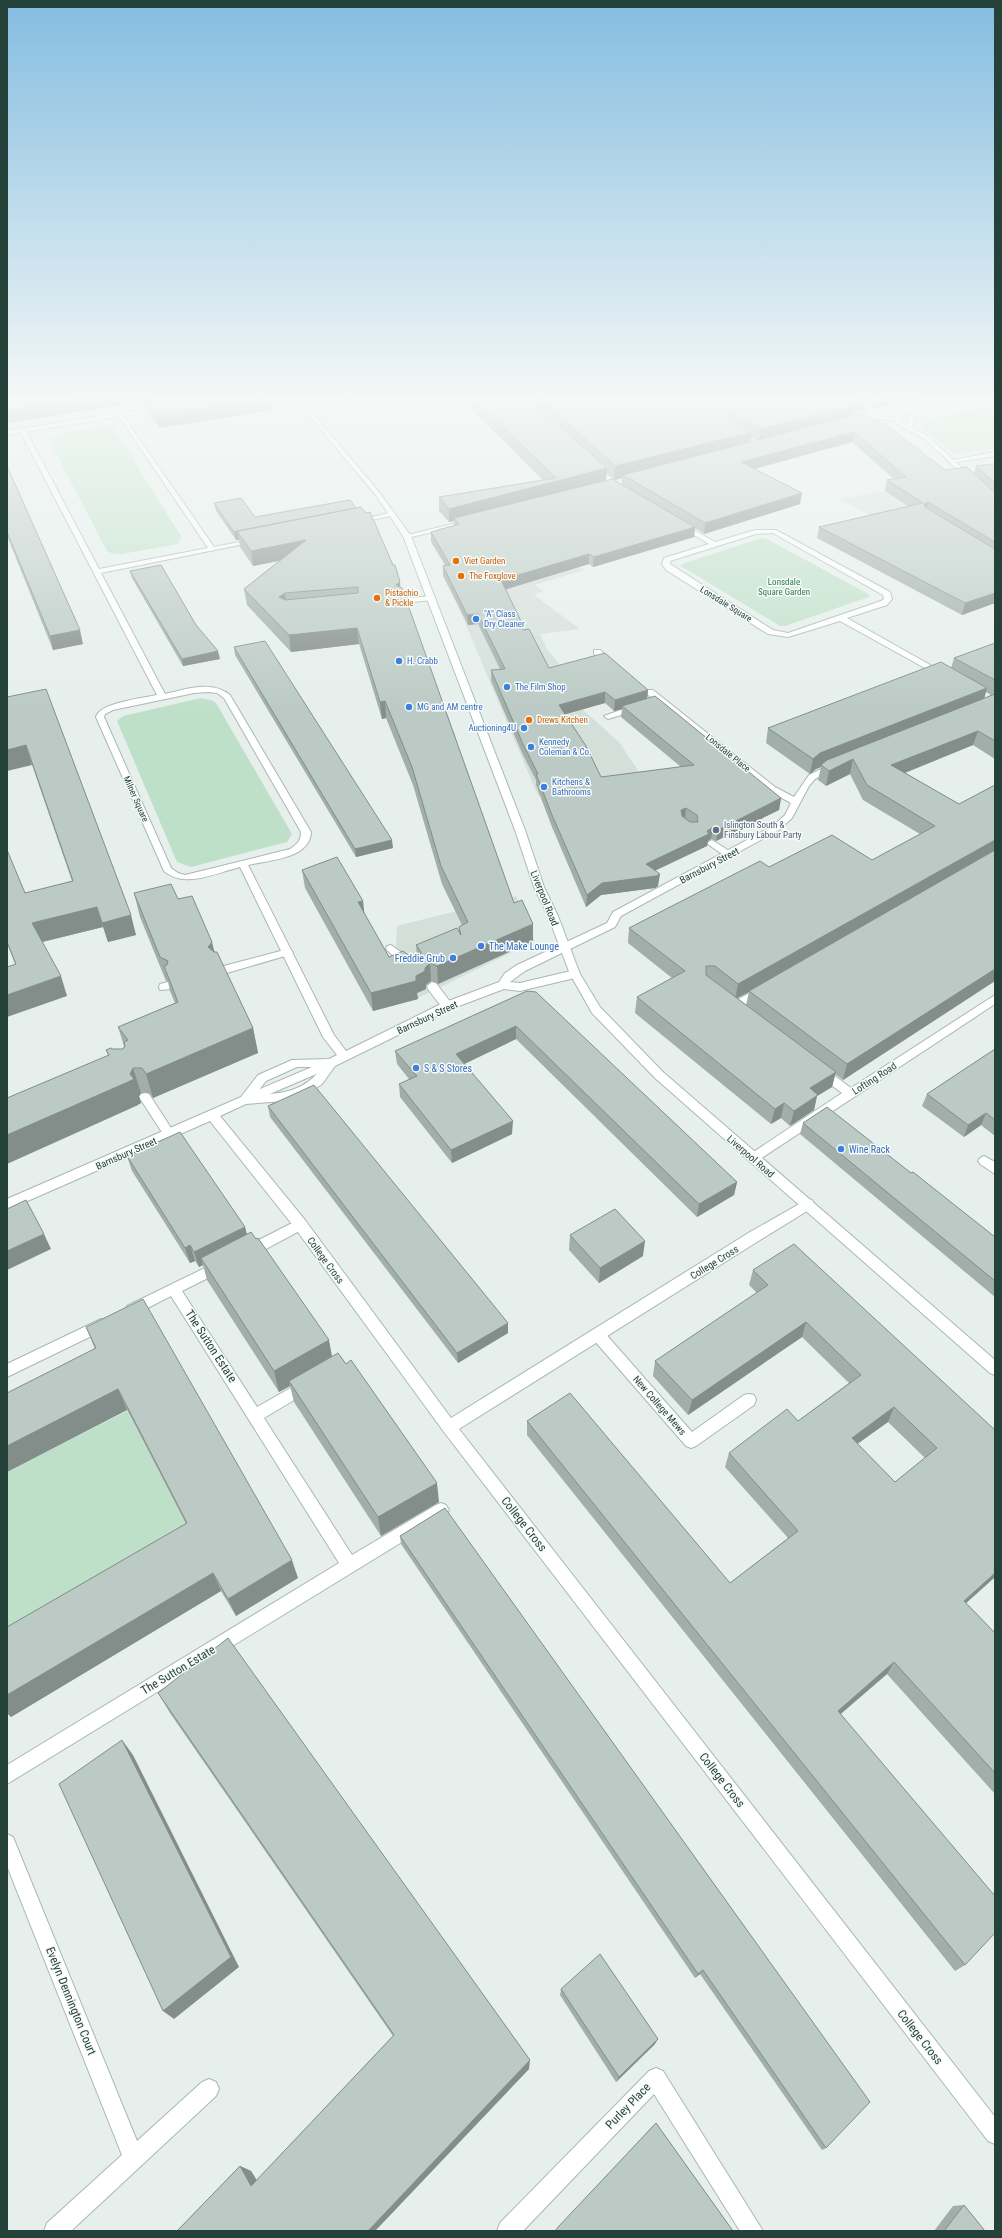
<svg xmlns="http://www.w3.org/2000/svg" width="1002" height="2238" font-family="'Roboto Condensed',sans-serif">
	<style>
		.built { fill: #d4dfda }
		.green { fill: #bfe0c8 }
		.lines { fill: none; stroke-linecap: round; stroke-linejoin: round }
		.service-casing { stroke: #a8b8b2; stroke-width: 2 }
		.minor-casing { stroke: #a8b8b2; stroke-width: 2 }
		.tertiary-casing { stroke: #a8b8b2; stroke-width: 2 }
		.secondary-casing { stroke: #a4bbb3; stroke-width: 2 }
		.service { fill: #fff; fill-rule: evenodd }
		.minor { fill: #fff; fill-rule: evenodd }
		.tertiary { fill: #fff; fill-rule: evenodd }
		.secondary { fill: #fff; fill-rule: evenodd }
		.wall { fill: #a1aea9; fill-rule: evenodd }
		.shaded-wall { fill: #838d89 }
		.building { fill: #bbcac4; stroke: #838d89; fill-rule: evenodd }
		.food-dot { fill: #e8710a; stroke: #f7fbf9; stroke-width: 1.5 }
		.shop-dot { fill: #3f7fe0; stroke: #f7fbf9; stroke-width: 1.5 }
		.service-dot { fill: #5c6f8a; stroke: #f7fbf9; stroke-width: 1.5 }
		.labels { text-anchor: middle; stroke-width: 3; stroke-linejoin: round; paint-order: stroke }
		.far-food-label { font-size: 9px; fill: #c56008; stroke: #f7fbf9; text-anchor: start }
		.far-park-label { font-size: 9px; fill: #2d7a4b; stroke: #f7fbf9 }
		.far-street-label { font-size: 9px; fill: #24423a; stroke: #f7fbf9 }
		.far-shop-label { font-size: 9px; fill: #366cbe; stroke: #f7fbf9; text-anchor: start }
		.far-service-label { font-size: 9px; fill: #4e5e75; stroke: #f7fbf9; text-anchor: start }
		.street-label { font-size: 10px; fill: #24423a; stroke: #f7fbf9 }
		.shop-label { font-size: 10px; fill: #366cbe; stroke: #f7fbf9; text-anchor: start }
		.near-street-label { font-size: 12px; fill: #24423a; stroke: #f7fbf9 }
	</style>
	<rect width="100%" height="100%" fill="#e6efeb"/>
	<path class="built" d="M956,478l-74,44 -42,-23z
		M435,544l138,18 12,8 -51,15 9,6 -9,4 46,34 -40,5 7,15 46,57 -10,4 36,32 26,39 -107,15 -81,-192 -10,-35z
		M516,896l18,44 -5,4 -113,55 -22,-19 3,-54z"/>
	<path class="green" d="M995,406v42l-40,6 -34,-27 7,-8z
		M103,427l11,2 67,107v3l-4,5 -55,10h-9l-6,-3 -58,-111 11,-6z
		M761,538l6,1 103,56 -1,2 -84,29h-5l-99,-60 1,-2z
		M201,698l10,2 5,3 76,131 -5,8 -96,25 -14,-5 -60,-141 6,-5z
		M127,1411l94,180 -214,61v-180z"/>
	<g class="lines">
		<defs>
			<path id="service" d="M605,476h4l7,9 -1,1h-4l-7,-9z
				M430,596h3v4l-31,3 -4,-2 4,-2z
				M594,650h6l16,14 -7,2 -15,-12z
				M712,840l19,12v4h-6l-16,-11 -2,-2z
				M391,945l22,16 1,3 -1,3h-8l-18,-17 -1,-2 1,-2z
				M288,949l5,3 -1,2 -72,21 -5,-4 1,-3z
				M168,982l5,4 -1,3 -12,1 -1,-3 1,-3z
				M432,982l4,1 15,20 2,3 -2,3h-8l-15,-20 -1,-3z
				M331,1059l4,1 2,3 -2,3 -86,37h-8l-2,-3 2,-3z
				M145,1093l4,1 24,37 2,3 -2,3h-8l-24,-37 -2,-3 2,-3z
				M984,1156l11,6v12l-15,-10 -2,-3 2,-3z
				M808,1199l4,1 2,4 -2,4 -52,32 -5,1 -5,-1 -1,-4 1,-4z
				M300,1219l5,1 1,4 -1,4 -52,28 -5,1 -5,-1 -2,-4 2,-4z
				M219,1261l5,1 2,4 -2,4 -42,21 75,116 44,-25 5,-2 5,2 2,4 -2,4 -47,28 88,137 84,-50 5,-2 5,2 3,5 -3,5 -439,269v-19l332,-202 -168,-267 -39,20 -5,-2 -2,-4 2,-4z
				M101,1319l5,2 2,4 -2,4 -99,48v-13z
				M598,1329l5,2 89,101 52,-37 5,-1 5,1 2,5 -2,5 -58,41 -5,2 -5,-2 -93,-107 -2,-4 2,-4z
				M7,1834l6,3 124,304 65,-59 7,-3 7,3 3,7 -3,7 -145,135h-27l3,-8 75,-68 -115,-289z
				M656,2068l7,3 100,160h-23l-86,-137 -131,137h-26l3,-8 149,-152z"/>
			<path id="minor" d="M853,398c12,0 17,7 23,16l24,5 -3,2 -23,-3 -21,4v-2l17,-5 -5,-9z
				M956,398h21l-37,6 -3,-2z
				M121,413l93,134 41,-8 4,2 -158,32 64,121c21,-5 47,-14 65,1l81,137c-1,27 -42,28 -63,33l86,170 12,16 97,-48 56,-21 6,-9 12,-8 90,-42 6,-11 160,-86 12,-11 6,-12 -22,-12 -122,-97v-4h6l122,97 19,10 15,-22 22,-11 3,-1 5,3 -24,13 -6,7 -17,32 -13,12 -158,86 -6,11 -90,44 -15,11 10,1 55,-13 5,4 -1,3 -59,14 -16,-2 -53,20 -116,57 -13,18 -15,10 -23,7 -38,3 -26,12 85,104 146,198 299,-186 5,-1 5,1 1,4 -1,4 -301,189 536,688v27l-7,-3 -544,-709 -149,-204 -85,-107 -203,89v-11l234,-102 17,-22 34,-15 37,-1 8,-4 -14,-18 -83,-170c-24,6 -56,22 -76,4l-68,-154c3,-14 47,-19 61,-22l-137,-264 3,-2 3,2 73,138 109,-21 -90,-133zM208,692l9,1 7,5 77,134c0,9 -4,12 -11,17l-105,26 -7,-2 -7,-5 -67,-151 1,-3 8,-4 81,-17zM297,1067h25c-16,24 -40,27 -67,28l11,-14z
				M995,452v4l-44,7 -3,-2z
				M393,512l3,2 -1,1 -37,8 -3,-2z
				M469,520l3,2 -1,1 -64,15 -4,-2z
				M679,524h4l32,18 40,-12h21l114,62 2,7 -5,6 -40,13 101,57 -7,2 -101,-56 -52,16 -20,-3 -102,-64 -4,-6 2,-6 45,-14 -30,-18zM773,533l110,62 1,4 -3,2 -93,32 -15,-3 -103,-66v-3l86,-27z
				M637,704l4,3 -1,2 -32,10 -4,-3z
				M761,987l5,4 -1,3 -22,12 3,4 -2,3c-6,1 -11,-1 -15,-7l2,-3z
				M995,995v9l-238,157h-8l-2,-3 2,-3 93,-62 -26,-19 -2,-3 2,-3h8l27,20z"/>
			<path id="tertiary" d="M919,398h6l1,6 -20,8 -6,7 7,6 2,-10 23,-9 5,-4 -1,-4h6l1,4 -7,6 -22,9 -1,11 16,9 66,62v6l-70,-66 -28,-15 -3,-5 8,-10 18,-5z
				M163,406l2,3 -158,26v-4z"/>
			<path id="secondary" d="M294,398h6l79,94 32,44 114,294 19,57 14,29 22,58 20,33 63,65 332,288v15l-5,-2 -335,-295 -63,-65 -22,-39 -22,-58 -14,-29 -19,-57 -112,-294 -28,-42z"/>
		</defs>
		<use href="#service" class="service-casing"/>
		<use href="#minor" class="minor-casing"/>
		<use href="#tertiary" class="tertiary-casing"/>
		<use href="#secondary" class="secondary-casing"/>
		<use href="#service" class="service"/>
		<use href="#minor" class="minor"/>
		<use href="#tertiary" class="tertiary"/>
		<use href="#secondary" class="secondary"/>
	</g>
	<path class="wall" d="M7,398h264l2,12 -114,18 -12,-15 -1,-6h-2l-4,-5 -133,21z
		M460,398h458v2l-44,8 -7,-6 -1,8 -13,2 -1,4 93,54 29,4 2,-8 19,-2v139l-33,12 -145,-77 2,-11 89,-21 -23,-15 2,-11 7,-1 -42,-37 -98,27 46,35 -96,30 -9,-6 -1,9 -101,30 -4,-3 -84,25 18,41 26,38 99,22 -1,8 134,100 -2,12 -63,31 -5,-2 -3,2 -1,5 -52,25 3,15 -3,2 -54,7 -15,12 -34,-80 -16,-42v-5l-13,-25 -32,-74v-11l9,-1 -22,-45 -10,1 -25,-49v-10l2,-1 -14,-23v-10l23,-6v-5l-5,1 -10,-11v-14l104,-17zM751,438l5,2 -5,2zM606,473l7,6 -7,1zM622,478v6l-8,-4zM605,703l9,8 8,-2 -1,8 60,50 -80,10 -36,-63z
		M7,466l76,178 -30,6 -46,-114z
		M214,503l41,14 145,65v6l114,315 19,38 -95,43 -7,-3 -5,4v4l-9,4 1,6 -45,12 -68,-123 -3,-18 62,43 25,44h28l-1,-12 43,-14v-4l3,-2 -20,-41 -29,-99 -27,-67 -4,1 -23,-75 -68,8 -44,-47 -3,-16 35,-28 -26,5 -13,-19 -1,-7h-3l-20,-29z
		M130,571l66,54 24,34 -37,7 -51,-88z
		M995,643v116l-22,-14 -68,28 54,31 36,-19v196l-152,99 -8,-6 -3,13 -15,9 -3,14 -24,16 -9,-8 -10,6 -136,-111 2,-16 35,-19 -44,-35 1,-15 140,-61 103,-7 48,-26 -57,-34 -13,-26 -24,12 -8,-6 3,-13 -5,2 -6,5 -44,-31 2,-15 183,-60 3,-10zM986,692l5,3 -7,3zM749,992l-3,13 -9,-7z
		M234,647l159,201 -37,9 -121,-202z
		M7,697l129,238 -28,7 -5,-15 -61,15 25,54 -52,-32 -8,-21v-93l18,43 47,-12 -40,-116z
		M134,893l44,6 37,53 38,76 5,25 -105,45 -4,-5h-8l-2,3 2,7 -5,3 -28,-51 -2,-5 17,-1 1,-3 -6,-19 57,-24 -5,-12 -2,-9 -2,-1 -26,-64z
		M527,991l210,191 -3,13 -37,22 -181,-178 -52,25 48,70 -60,29 -52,-66 -1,-13 10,-5 -12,-15 -2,-13z
		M995,1049v87l-14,-11 -17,12 -42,-31 5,-12z
		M268,1106l240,227 -50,30 -188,-246z
		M803,1123l108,50 84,64v60l-195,-163z
		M127,1156l118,71 2,8 85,121 107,146 -58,34 -87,-134 -4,-16 -11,6 -72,-112 -4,-15 -4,2 -4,-6 -5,2 -58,-92z
		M570,1235l73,21 -44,27 -30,-33z
		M753,1270l242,160v147l-29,26 29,30v161l-108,-120 -46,40 124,251 -10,6 -428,-536v-14l203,162 58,-45 -63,-71 4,-14 69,-32 51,-38 -47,-46 -114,78 -35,-39 2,-15 102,-68 -8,-8zM888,1422l37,36 -30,24 -38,-38z
		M86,1327l212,251 -62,38 -15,-25 -210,126 -4,-4v-86l179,-103 -59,-114 -120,62v-79l88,-44z
		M445,1508l381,640 -4,2 -122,-176 -5,4 -294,-434 -1,-8z
		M158,1693l371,376 -154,162h-198l63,-65 11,5 6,9 136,-144 -223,-323z
		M561,1989l94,55 -39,38 -56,-87z
		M656,2123l77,108h-178l97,-104z
		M964,2205l21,26h-51l19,-25z"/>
	<path class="shaded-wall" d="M84,398h55l1,4 -133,21v-13z
		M142,398h55l-52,3 1,6h-2z
		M266,398h5l2,12 -114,18 -3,-12z
		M347,398h20l-20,3z
		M861,398h7l-2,12 -13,2 -1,6 -93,24 2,-13 85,-28z
		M876,398h42v2l-44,8z
		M752,432l-2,13 -127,30 -1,3 -8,2 1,-14z
		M854,432l-2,10 -113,31 2,-11z
		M607,468l-1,14 -152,36v3l-5,1v-13z
		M802,493l-2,11 -96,30 1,-11z
		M928,502l-2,11 -2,-9z
		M695,527l-1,10 -101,30 1,-10z
		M234,532h4l1,8h-3z
		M306,540l2,15 -55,11 -2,-15z
		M589,554v10l-88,27v-11z
		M400,582l1,16 -5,-13z
		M285,593l2,17 -8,-13z
		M995,593v10l-33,12 3,-12z
		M478,614v10l-10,1 -1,-10z
		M357,628l2,16 -68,8 -2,-17z
		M80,630l3,14 -30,6 -3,-14z
		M218,651l2,8 -37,7 -1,-7z
		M987,688l-4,15 -162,62v2l-5,2 -6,5 3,-15 7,-6z
		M648,690l-1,11 -25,5v3l-8,2 1,-11z
		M605,692v11l-46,13v-11z
		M385,701l1,17 -4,1 -2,-17z
		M978,731l-5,14 -86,35 4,-15z
		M26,745l6,20 -25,6v-21z
		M853,759l-3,15 -24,12 3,-15z
		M781,798l-2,12 -63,31 2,-11z
		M686,808l-1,12 -5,1 1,-11z
		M713,827l-2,12 -3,2 -1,5 -62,29 1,-11 61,-33z
		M392,840l1,8 -37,9 -1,-8z
		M995,840v13l-246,138v1l-14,7 3,-15z
		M660,874l-2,12 -3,2 -54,7 -15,12 1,-12 15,-12z
		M363,901l2,17 -7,-16z
		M97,907l6,20 -65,16 -6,-20z
		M131,915l5,20 -28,7 -6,-19z
		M533,924v17l-95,43 -1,-18z
		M212,942l6,24 -10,-19z
		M430,963l1,18 -5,4v4l-9,4 1,6 -45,12 -2,-18 45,-17z
		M995,969v12l-152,99 4,-16z
		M61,976l6,20 -60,21v-22z
		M516,1026v13l-60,29v-14z
		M253,1028l5,25 -105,45 -7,-24z
		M133,1068l8,25 -2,3 2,7 -5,3 -129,58v-29l123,-61z
		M836,1072l-4,15 -15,9 -3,14 -24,16 4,-15 16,-23z
		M784,1103l-3,15 -10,6 4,-15z
		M986,1113l-5,12 -17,12 4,-12z
		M513,1121l-1,13 -60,29 -1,-13z
		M737,1182l-3,13 -37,22 2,-13z
		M245,1227l4,16 -48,15 2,7 -4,2 -5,-15z
		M44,1234l7,15 -44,21v-19z
		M645,1241l-2,15 -44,27 1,-15z
		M190,1245l5,16 -5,2 -5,-15z
		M806,1322l-4,15 -114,78 4,-15z
		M508,1323v10l-50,30 -1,-10z
		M329,1340l4,22 -44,19 1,5 -11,6 -5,-21z
		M118,1389l9,21 -120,62v-26z
		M894,1407l-6,15 -42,30 6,-14z
		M437,1483l2,19 -58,34 -3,-19z
		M292,1560l6,18 -62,38 -8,-17z
		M213,1573l8,18 -210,126 -4,-4v-18z
		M995,1573v4l-40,36 9,-12z
		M894,1662l-7,12 -55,47 6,-10z
		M122,1740l11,15 106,212 -65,52 -11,-8z
		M703,1970l-3,4 -5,4 3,-4z
		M658,2039l-3,5 -39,38 3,-5z
		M530,2060l-1,9 -154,162h-7z
		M240,2166l11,5 11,19 -11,-4z"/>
	<path class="building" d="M7,398h77l-77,12z
		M157,398h109l-110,18 -11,-15z
		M473,398h55l79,70 -158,41 -10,-12 117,-19z
		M540,398h321l-15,3 8,5 -93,23 -28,-14h-4l-1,4 24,13 -137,34z
		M862,413l28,15 55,42 22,-3 28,26v49l-67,-40 -4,2 1,3 70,42v44l-30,10 -146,-76 104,-24 -36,-23 19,-3 -52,-45 -113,30 61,31 -97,30 -82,-48z
		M995,464v19l-19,-17z
		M7,466l73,164 -30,6 -43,-104z
		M612,479l83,48 -101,30 -5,-3 -88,26 19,39 3,11 6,-1 20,39 56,-15 43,37 -33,10 -10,-8 -46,13 27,41 15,31 93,-12 -72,-59 33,-10 126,102 -63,32 -5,-3 -6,4 2,3 -63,30 14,10 -4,2 -54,7 -15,12 -35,-80 -16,-41h2l-15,-30 -32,-74 14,-1 -27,-55 -11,1 -24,-49 7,-1 -19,-33 28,-8 -5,-6zM686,808l11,7 1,7h-8l-8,-6 -1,-6z
		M241,498l14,19 95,-17 6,8 -122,24 -20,-29z
		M361,507l5,6 4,-1 23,53h2l5,17 -4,3 6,3 112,315 8,-3 11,24 -96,42 -7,-3 -5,5v3l-9,5v5l-45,12 -69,-123 35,-13 26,44 -5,1 31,55 14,-6 8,6h9l1,-5 -5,-7 41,-17 4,7 -2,-8 9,-5 -27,-56 -29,-99 -27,-66 -5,1 -23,-74 -68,7 -45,-46 62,-49 -55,11 -14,-20zM358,587v6l-73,7 -6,-3 6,-4z
		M161,565l35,60 22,26 -36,8 -52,-88z
		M265,641l127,199 -37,9 -121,-202z
		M995,643v37l-41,-22z
		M941,662l46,26 -167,65 -7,6 -45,-31z
		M46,689l85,226 -29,8 -5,-16 -65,16 29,53 -54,19v-28l9,-3 -9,-22v-92l18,43 48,-12 -47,-136 -19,5v-53z
		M995,694v47l-17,-10 -87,34 68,39 36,-19v55l-257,144 -23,-18h-9v9l130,97 -26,16 8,7 -24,16 -10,-8 -9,6 -138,-112 48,-26 -56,-43 131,-67 9,6 63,-32 40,25 63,-34 -68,-41 -14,-26 -24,12 -8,-6 6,-5z
		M995,850v119l-148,95 -98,-73z
		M171,884l7,15 14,-3 20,46 -4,5 6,5h3l36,76 -107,46 -4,-6h-9l-3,6 4,5 -6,3 -121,53v-37l102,-43 -3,-5 5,-2 2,1h10l2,-3 -1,-4 4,-2 -10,-13 60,-25 -14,-36 3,-1 1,-4 -8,-4 -26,-64z
		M527,991l9,1 201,190 -38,22 -183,-178 -60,28 57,67 -62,29 -52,-66 18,-8 -22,-25z
		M995,1049v71l-9,-7 -18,12 -41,-31z
		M314,1085l194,238 -51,30 -189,-247z
		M827,1107l84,66 2,-1 82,65v44l-192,-158z
		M180,1132l65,95 -51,25 -4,-7 -5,3 -58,-92z
		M26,1200l18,34 -37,17v-42z
		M615,1209l30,32 -45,27 -30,-33z
		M251,1232l5,7 2,-1 71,102 -55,31 -73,-113z
		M794,1244l201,186v143l-31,28 31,32v140l-101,-111 -56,49 157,185v37l-30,32 -438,-544 43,-28 160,190 68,-52 -69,-78 58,-44 11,12 63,-46 -55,-53 -114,78 -37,-39 113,-76 -15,-15zM894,1407l43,41 -42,34 -43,-44z
		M143,1299l149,261 -64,39 -15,-26 -206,122v-68l180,-104 -69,-134 -111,57v-53l89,-45 -10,-21z
		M338,1353l8,11 5,-4 86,123 -59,34 -89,-136z
		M445,1508l425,594 -44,46 -123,-178 -5,4 -298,-438z
		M228,1638l302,422 -162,171h-191l63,-65 11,20 143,-151 -236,-342z
		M122,1740l109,217 -68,54 -104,-227z
		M600,1954l58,85 -39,38 -58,-88z
		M656,2123l77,108h-178l4,-5z
		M964,2205l21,26h-41z"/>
	<linearGradient id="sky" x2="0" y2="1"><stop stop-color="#84bce0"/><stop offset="0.56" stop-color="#f4f8f6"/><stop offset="1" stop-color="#f4f8f6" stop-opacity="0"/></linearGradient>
	<rect width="1002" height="712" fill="url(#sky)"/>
	<g class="food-dot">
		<circle cx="456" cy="561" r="4"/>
		<circle cx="461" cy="576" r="4"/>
		<circle cx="377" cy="598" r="4"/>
		<circle cx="529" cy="720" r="4"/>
	</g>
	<g class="shop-dot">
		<circle cx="476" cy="619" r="4"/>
		<circle cx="399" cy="661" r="4"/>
		<circle cx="507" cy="687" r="4"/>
		<circle cx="409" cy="707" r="4"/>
		<circle cx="524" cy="728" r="4"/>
		<circle cx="531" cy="747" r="4"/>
		<circle cx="544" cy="787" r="4"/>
		<circle cx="481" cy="946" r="4"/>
		<circle cx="453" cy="958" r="4"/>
		<circle cx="416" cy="1068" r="4"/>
		<circle cx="841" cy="1149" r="4"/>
	</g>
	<circle class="service-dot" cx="716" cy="830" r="4"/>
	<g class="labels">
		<g class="far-food-label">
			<text x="464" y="564">Viet Garden</text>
			<text x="469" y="579">The Foxglove</text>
			<text x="385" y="596">Pistachio<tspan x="385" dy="10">&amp; Pickle</tspan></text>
			<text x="537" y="723">Drews Kitchen</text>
		</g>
		<g class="far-park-label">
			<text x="784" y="585">Lonsdale<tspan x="784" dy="10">Square Garden</tspan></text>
		</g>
		<g class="far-street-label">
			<text transform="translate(726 604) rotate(32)" y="3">Lonsdale Square</text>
			<text transform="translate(728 753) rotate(39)" y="3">Lonsdale Place</text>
			<text transform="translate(136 799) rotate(66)" y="3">Milner Square</text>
		</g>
		<g class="far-shop-label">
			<text x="484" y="617">"A" Class<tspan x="484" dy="10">Dry Cleaner</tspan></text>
			<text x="407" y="664">H. Crabb</text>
			<text x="515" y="690">The Film Shop</text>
			<text x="417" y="710">MG and AM centre</text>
			<text x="516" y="731" text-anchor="end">Auctioning4U</text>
			<text x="539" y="745">Kennedy<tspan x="539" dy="10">Coleman &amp; Co.</tspan></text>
			<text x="552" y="785">Kitchens &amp;<tspan x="552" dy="10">Bathrooms</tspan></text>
		</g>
		<g class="far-service-label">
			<text x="724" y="828">Islington South &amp;<tspan x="724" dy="10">Finsbury Labour Party</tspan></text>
		</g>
		<g class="street-label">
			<text transform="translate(709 865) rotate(-28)" y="4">Barnsbury Street</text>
			<text transform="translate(545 898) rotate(68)" y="4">Liverpool Road</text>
			<text transform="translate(427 1017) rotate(-25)" y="4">Barnsbury Street</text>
			<text transform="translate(874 1078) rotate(-33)" y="4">Lofting Road</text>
			<text transform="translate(126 1153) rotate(-24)" y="4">Barnsbury Street</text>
			<text transform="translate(751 1156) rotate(41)" y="4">Liverpool Road</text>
			<text transform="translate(326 1260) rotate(54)" y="4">College Cross</text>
			<text transform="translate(714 1262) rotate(-32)" y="4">College Cross</text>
			<text transform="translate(660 1405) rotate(49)" y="4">New College Mews</text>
		</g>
		<g class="shop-label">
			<text x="489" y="950">The Make Lounge</text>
			<text x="445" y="962" text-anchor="end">Freddie Grub</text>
			<text x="424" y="1072">S &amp; S Stores</text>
			<text x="849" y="1153">Wine Rack</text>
		</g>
		<g class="near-street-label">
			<text transform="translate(211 1346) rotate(57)" y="4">The Sutton Estate</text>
			<text transform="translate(524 1524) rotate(52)" y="4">College Cross</text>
			<text transform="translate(178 1670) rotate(-31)" y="4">The Sutton Estate</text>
			<text transform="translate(722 1780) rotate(52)" y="4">College Cross</text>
			<text transform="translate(71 2001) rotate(68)" y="4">Evelyn Dennington Court</text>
			<text transform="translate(920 2037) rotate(52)" y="4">College Cross</text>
			<text transform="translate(628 2106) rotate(-46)" y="4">Purley Place</text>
		</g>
	</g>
	<rect width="1002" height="2238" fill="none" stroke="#24423a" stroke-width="16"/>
</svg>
